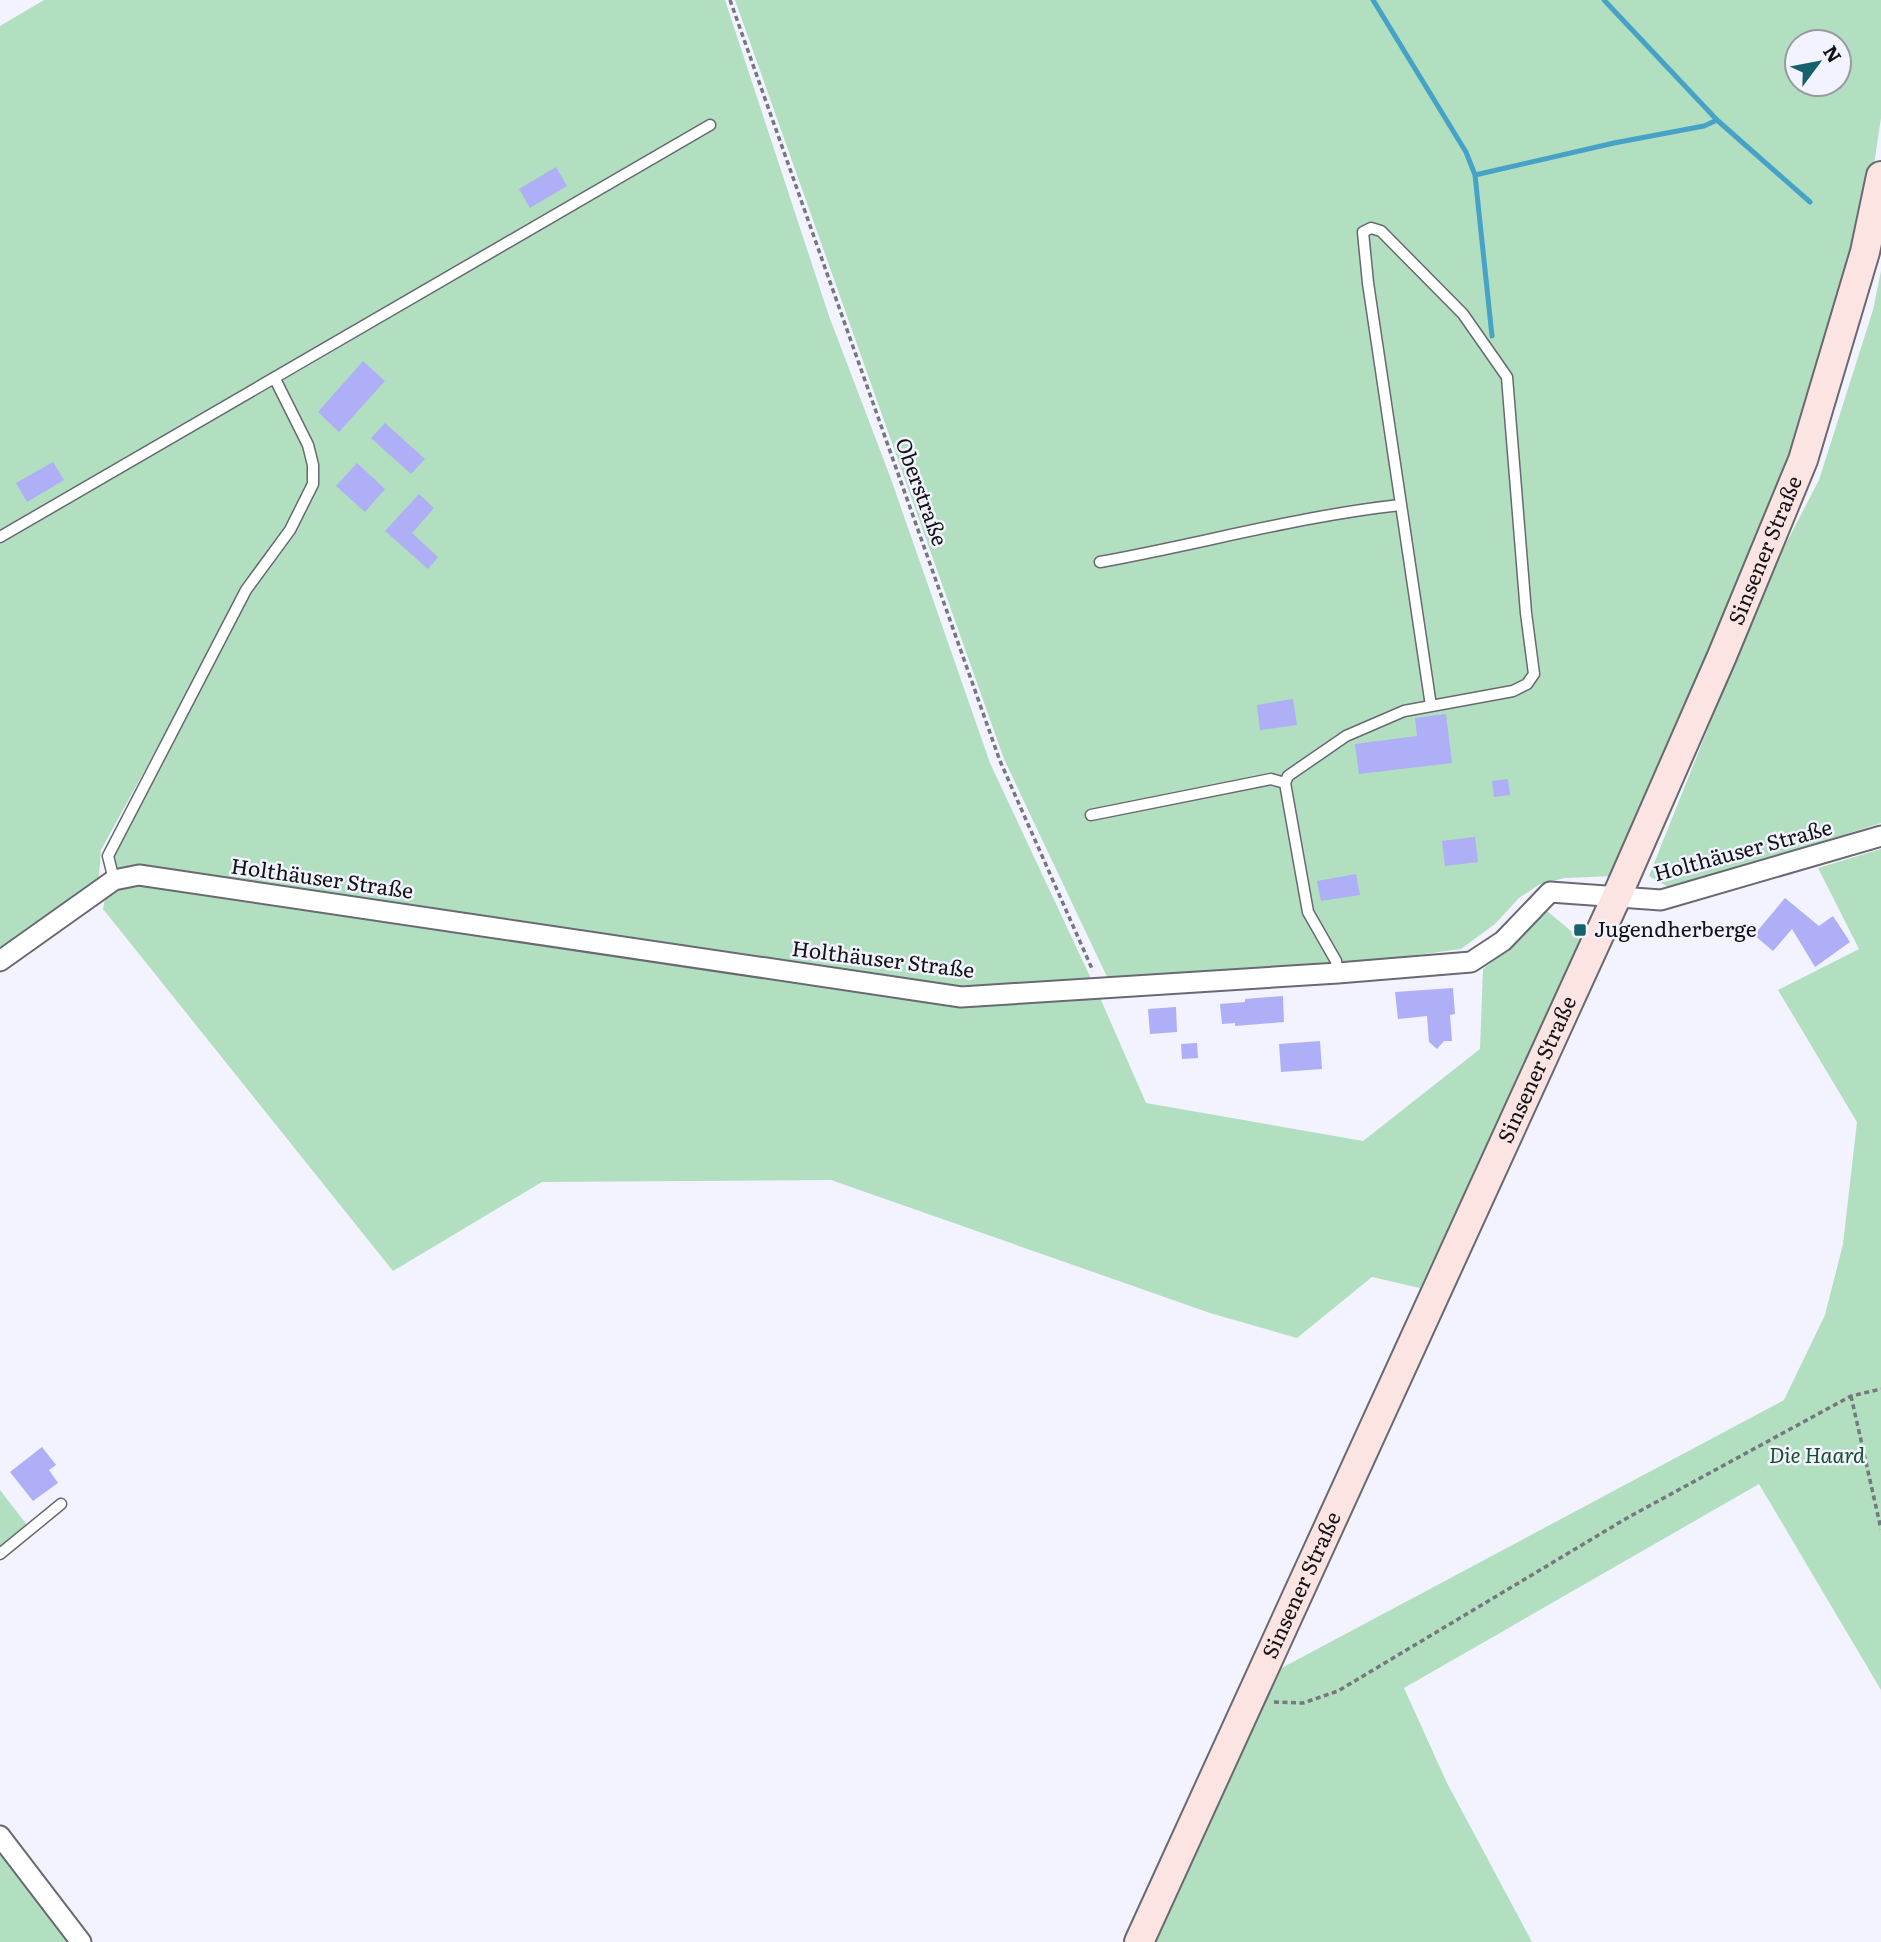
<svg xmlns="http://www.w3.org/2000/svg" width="1881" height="1942" font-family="Literata,serif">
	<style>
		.green { fill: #b1dfbf; fill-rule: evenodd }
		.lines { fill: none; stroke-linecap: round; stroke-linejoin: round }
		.stream { stroke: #47a2c7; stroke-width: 5 }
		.building { fill: #aeaff6 }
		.lane-casing { stroke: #686972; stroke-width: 13 }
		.street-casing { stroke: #686972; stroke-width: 23 }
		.secondary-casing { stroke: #686972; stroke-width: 32 }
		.path { stroke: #77787f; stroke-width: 3.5; stroke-dasharray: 5 3.5; stroke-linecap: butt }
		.lane { stroke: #fff; stroke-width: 10 }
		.street { stroke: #fff; stroke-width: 19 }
		.secondary { stroke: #fbe4e1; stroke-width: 28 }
		.poi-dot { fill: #16616d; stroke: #f2f3fe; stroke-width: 2.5 }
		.labels { text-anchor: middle; stroke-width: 5; stroke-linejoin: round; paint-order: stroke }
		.street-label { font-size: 21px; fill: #131317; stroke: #f2f3fe }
		.poi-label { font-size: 21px; fill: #131317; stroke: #f2f3fe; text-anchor: start }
		.park-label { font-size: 21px; font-style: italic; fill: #154d2d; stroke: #f2f3fe }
	</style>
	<rect width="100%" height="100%" fill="#f2f3fe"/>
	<path class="green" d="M44,0h681l104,316 62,163 99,284 111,237 45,103 217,38 117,-92 3,-80 30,-24 34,-34 36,30 -163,347 -48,-11 -75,61 -87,-25 -379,-133 -289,2 -149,89 -290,-362 10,-51 131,-256h-7l-136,248 -3,39 -98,67v-930z
		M735,0h1146v118l-11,73 -81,270 -174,415 -50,2 -25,6 -21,14 -24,26 -34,25 -119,16 -234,14 -104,-220zM1797,42h42v42h-42z
		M1881,271v552l-189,60 -22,5 -21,-12 119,-298 51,-98 54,-170z
		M1881,849v841l-122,-206 -355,204 43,95 85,159h-381l125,-271 508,-271 41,-85 18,-71 14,-122 -79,-132 81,-41 -41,-81z
		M0,1490l27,35 -27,22z
		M0,1840l78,102h-78z"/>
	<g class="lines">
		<path class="stream" d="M1373,0l93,152 9,23 17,161
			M1604,0l113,120 93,82
			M1475,175l139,-32 90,-17 13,-6"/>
	</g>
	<path class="building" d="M556,167l11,19 -37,22 -11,-19z
		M363,361l22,20 -46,51 -21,-20z
		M385,423l40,36 -14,15 -40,-36z
		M53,462l11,18 -37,22 -11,-19z
		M357,463l28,26 -20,23 -29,-26z
		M419,494l15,14 -22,25 26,24 -10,12 -43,-38z
		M1293,699l4,26 -37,5 -3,-25z
		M1446,714l6,49 -93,11 -4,-30 62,-8 -2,-18z
		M1508,779l2,16 -16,2 -2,-16z
		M1475,837l3,25 -33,4 -3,-25z
		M1356,874l4,21 -39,6 -4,-20z
		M1785,898l34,28 14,-10 17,26 -35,25 -23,-38 -19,22 -19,-16z
		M1453,988l2,26 -5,1 2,26h-8l-7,8 -8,-7 -2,-26 -29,3 -3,-27z
		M1283,996l1,26 -49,4v-3l-13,1 -2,-20 25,-2v-3z
		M1176,1007l1,25 -27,2 -2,-25z
		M1320,1041l2,28 -41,3 -2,-28z
		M1197,1043l1,15 -16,1 -1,-15z
		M42,1447l14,18 -7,5 9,13 -25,18 -23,-29z"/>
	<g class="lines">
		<defs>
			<path id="lane" d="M0,537l710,-412
				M1100,562c100,-18 199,-46 300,-57
				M1091,815l180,-36 14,4
				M114,880l-6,-24 138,-266 44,-60 23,-46v-19l-5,-20 -33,-66
				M1338,973l-2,-12 -28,-49 -23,-129 3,-7 58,-40 58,-25 109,-20 14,-7 7,-10 -8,-61 -19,-236 -44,-63 -82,-83 -10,-3 -8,4 5,51 63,423
				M0,1554l61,-50"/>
			<path id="street" d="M0,961l114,-81 25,-5 822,122 377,-24 133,-11 32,-21 47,-49 111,8 220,-64
				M0,1836l81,106"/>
			<g id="secondary">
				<path id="s1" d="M1139,1942l477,-1044 106,-242 81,-196 62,-208 16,-76"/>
			</g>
		</defs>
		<use href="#lane" class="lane-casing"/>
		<use href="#street" class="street-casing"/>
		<use href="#secondary" class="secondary-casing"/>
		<path class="path" d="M730,0l270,761 93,210
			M1851,1396l30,133
			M1274,1702l29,1 35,-12 289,-173 224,-122 30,-7"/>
		<use href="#lane" class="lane"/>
		<use href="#street" class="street"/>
		<use href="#secondary" class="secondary"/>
	</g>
	<rect class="poi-dot" x="1573" y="923" width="14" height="14" rx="3.5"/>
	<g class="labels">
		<g class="street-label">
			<text transform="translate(921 492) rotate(70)" y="7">Oberstraße</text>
			<text dy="7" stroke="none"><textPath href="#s1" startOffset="1526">Sinsener Straße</textPath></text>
			<text transform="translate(1743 851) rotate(-15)" y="7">Holthäuser Straße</text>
			<text transform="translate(322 879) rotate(8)" y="7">Holthäuser Straße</text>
			<text transform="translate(883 960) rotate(7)" y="7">Holthäuser Straße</text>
			<text dy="7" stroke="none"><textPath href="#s1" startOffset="959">Sinsener Straße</textPath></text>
			<text dy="7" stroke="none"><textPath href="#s1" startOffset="392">Sinsener Straße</textPath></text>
		</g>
		<g class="poi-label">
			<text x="1594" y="937">Jugendherberge</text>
		</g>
		<g class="park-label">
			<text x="1817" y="1463">Die Haard</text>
		</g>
	</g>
	<g transform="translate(1818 63) rotate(58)"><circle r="33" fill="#f2f3fe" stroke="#9999a2" stroke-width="2"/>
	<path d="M0-5L12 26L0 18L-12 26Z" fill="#16616d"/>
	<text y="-10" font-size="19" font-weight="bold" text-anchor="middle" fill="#131317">N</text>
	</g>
</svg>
